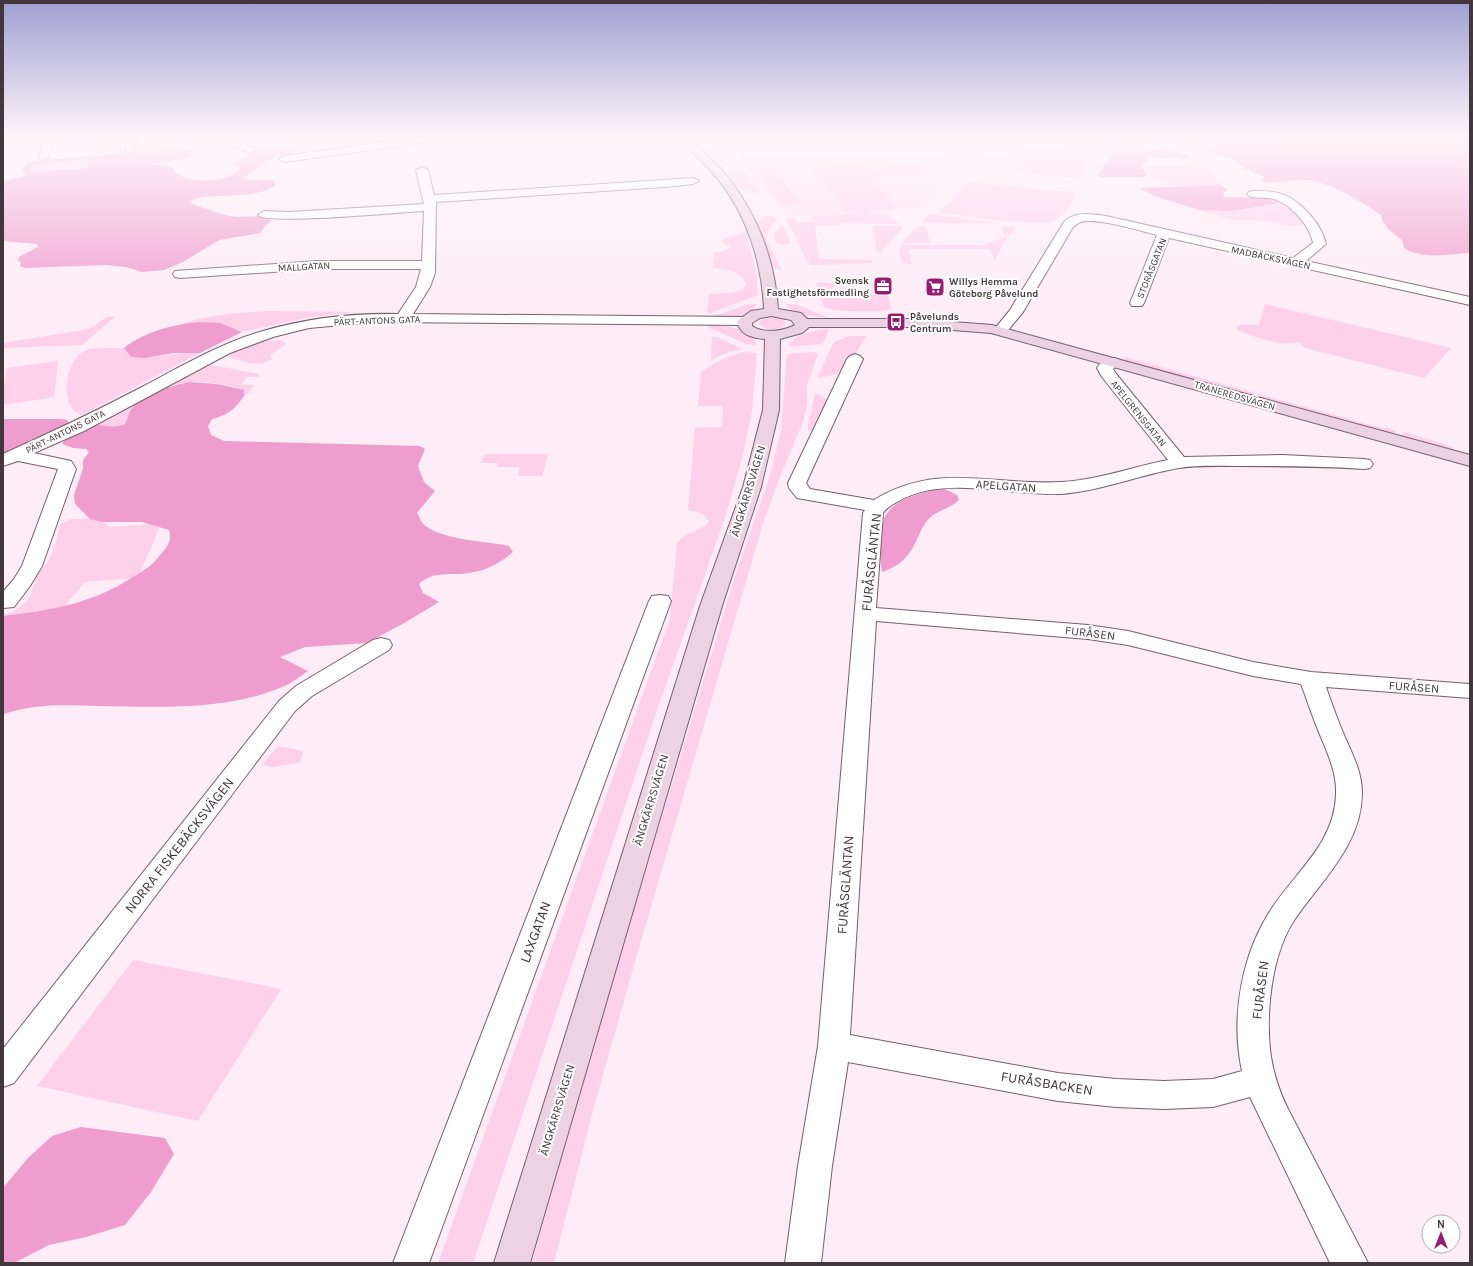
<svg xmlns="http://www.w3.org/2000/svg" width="1473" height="1266" font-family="Karla,sans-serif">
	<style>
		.built { fill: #fee1f1 }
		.green { fill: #fed0ea }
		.forest { fill: #ef9cce; fill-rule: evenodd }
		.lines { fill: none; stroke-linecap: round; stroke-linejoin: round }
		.street-casing { stroke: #775f6d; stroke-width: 2 }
		.secondary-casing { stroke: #775f6d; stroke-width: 2 }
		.street { fill: #fff; fill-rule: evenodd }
		.secondary { fill: #ecd2e2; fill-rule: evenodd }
		.labels { text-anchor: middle; stroke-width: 4; stroke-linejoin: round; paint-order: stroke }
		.far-street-label { font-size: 10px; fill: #42373d; stroke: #fff }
		.far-poi-label { font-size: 10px; font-weight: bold; fill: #42373d; stroke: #fff; text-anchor: start }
		.street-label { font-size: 12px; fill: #42373d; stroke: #fff }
		.near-street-label { font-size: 14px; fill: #42373d; stroke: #fff }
	</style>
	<rect width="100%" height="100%" fill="#feecf6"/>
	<path class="built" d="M923,138l36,30 -37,40 -133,9 -58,-69z
		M996,138h119l-33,41 -109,-11z"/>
	<path class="green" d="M928,138l33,1 -13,13h-5z
		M1047,138h29l-13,13 30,5 -13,13 6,2 -4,7 -65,-7 6,-6 -17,-4c5,-7 32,-18 41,-23z
		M698,146l25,7 12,10c-15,7 -27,-8 -37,-17z
		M90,159l-1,9 -59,6 2,-9z
		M922,163l8,8 -16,3 -44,3 29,31 -32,3 23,5 9,8 -59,-1 -3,2 -22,1 4,33 53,1v3l-62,2 -4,-5 -11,-26 -10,-15 9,-1 3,4h18l-4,-5 39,-3 10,-2h-13l-37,-45 44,-3 11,1 8,5 15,-1 -4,-4z
		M1142,165l67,3 10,16c-27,4 -59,6 -77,-19z
		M739,168l10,8 14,19 -25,-7 -10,-15 3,-3z
		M773,169l27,34 -21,1 -26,-34z
		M969,181l70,9 30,1 5,2 2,3c-7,10 -13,23 -26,27l-36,-1 -75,-9z
		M1279,203l12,7 13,14 -12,2 -36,-6h-25l-32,-10 32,1z
		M928,214l69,9h-76z
		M764,216h8l6,3 -8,9 -4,11 16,32 -10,-4 -15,-43 1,-3z
		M782,224l9,19 -10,2 -5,-2 -2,-8z
		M872,226h32l-23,26h-4z
		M918,226h8l5,17h-29z
		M1016,226l-13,18 -8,16 -6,-11h-81l4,15 -10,-1 -3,-13 4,-5h79l23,-8 -4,-10z
		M746,231l10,40 2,24 -48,18 -3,-1 2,-18 23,-1 11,-4 3,-5c-4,-14 -21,-14 -33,-16l1,-15 10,-2 7,-4 -11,-6z
		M1304,267l162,37v1l-164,-37z
		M816,283h16l1,8 26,-1 1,5h28l3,14c-10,4 -58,3 -67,-2z
		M749,304h8c-8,16 -31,14 -46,13z
		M786,304l12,1 31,13c-13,-2 -35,-1 -43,-14z
		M1265,304c62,15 124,29 186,44l-27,30 -107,-27 -12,-3 -6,-6c-16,5 -48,-5 -62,-13v-2l2,-2h20z
		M267,311l88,1 -50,6 -63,14 -2,-2 -41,-8 -14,1c27,-9 54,-10 82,-12z
		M107,317h8l-33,28 -79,3v-5l86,-14z
		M772,318l11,1 4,5c-7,7 -21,7 -28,0l3,-5z
		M711,325c15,0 40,4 46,20l-11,-1 -38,-17z
		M829,329l-5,13 -3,2 -33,3c7,-14 26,-16 41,-18z
		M849,336h18l-13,20h-5c-6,20 -13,19 -32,22l17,-36z
		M712,337h5l25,12 -13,3 -18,8z
		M263,340l18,1 5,2 -1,2 -15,10 2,4c-11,9 -30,3 -42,-2l2,-6z
		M124,348l7,9c23,1 45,-5 69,-4l-118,62c-25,-5 -17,-59 5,-65 11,-4 26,-1 37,-2z
		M743,352l14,1 -5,58 -9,43 -17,61 -71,201 -182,547h-35l232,-644 7,-76c10,-12 24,-11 32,-21 -3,-9 -13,-10 -21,-12l7,-82 27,-1 1,-21h-25l3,-34 22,-13z
		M813,352l5,2 -11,31v20l-5,19 -24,58 -15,41 -129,442 -41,145 -39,153h-22l42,-153 74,-247 89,-293 32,-91 12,-48 6,-77z
		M1125,357l260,72 1,-2 10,4 -3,3 -272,-74z
		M58,361l-4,36 -51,8v-14l4,-23z
		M211,365l48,9v3h-12l-6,7 13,1 -5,8 -5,3 -1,-6c-25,-8 -58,-14 -82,1 -12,7 -23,19 -34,28 -7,13 -24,8 -36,6l102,-53z
		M815,393l14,7 -15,31 -6,-1v-3z
		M1404,432l50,15v2l-3,1 -50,-14z
		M485,454h63l-6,22h-24l2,-9h-23l1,-4h-17z
		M71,519h19l12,3 9,5 50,-3 -23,54 -53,4 -19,23 -13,4 -50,7 13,-6 13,-11 8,-23 12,-16 7,-18 4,-18z
		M278,746l25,5 -3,12 -27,4 -11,-2z
		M133,960l148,29 -83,132 -161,-35z"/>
	<path class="forest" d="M1235,138h235v115c-20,1 -48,7 -66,-5l-2,-8c-9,-7 -19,-13 -21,-25 -20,-14 -53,-35 -78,-35 -15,-1 -29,5 -43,1l5,-4 -22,-10 -11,-8 -26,-8v-3l4,-2z
		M267,145l21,1 6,4 1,2 -29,9 -23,17 5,2h25l2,2v4c-24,15 -58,5 -84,14l1,4c16,5 33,13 50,13 9,0 23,-3 30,4l-6,4 -6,8 -41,7 -36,22 -19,8 -22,2 -16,-5 -21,-2 -80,3 -5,-2 1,-4 -3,-1 1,-4 19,-10 -1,-3 -34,-3v-60l20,-4 3,-3 -4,-4 5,-6 17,-4 135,-12 10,2 3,6 -13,4 -28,4 22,3 1,4c4,2 9,7 14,8 16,3 41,3 52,-11l-7,-4 21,-12 1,-5zM89,159l-1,9 -58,5 2,-8z
		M1157,149l18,2 15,5 -4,3 -40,-2 1,3 -5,6 5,9 -4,2h-42l-4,-1 18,-24h24z
		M1219,184l8,5 -4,5 1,3 44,1 11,5 -48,8 -32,-1 -45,-14 -15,-8 64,-2z
		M199,322l21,1 22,9 -42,21h-27l-29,5 -13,-1 -7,-9c20,-16 50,-24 75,-26z
		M189,382l28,2 27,6v6c-9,13 -16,19 -32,23l-4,7 3,9 13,6 196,5 5,3 -7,17 6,16 11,9 -18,22c2,3 4,8 6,11 17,16 63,17 86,22l4,6c-14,12 -26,18 -44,21 -18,3 -35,-3 -50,11l4,9 16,9 -33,20 -39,21 -62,4 -25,10 28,14c-8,5 -17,13 -26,16 -55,24 -124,20 -183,19 -35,-1 -62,-3 -96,8v-98c48,-6 89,-12 130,-39 12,-7 20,-12 28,-23 7,-8 11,-14 8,-24l-27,-8h-40l-12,-3 -15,-15 -1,-9 9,-26v-9l6,-8 -3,-3 -13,-1 -11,-4c5,-8 19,-17 29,-19 12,-2 20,5 34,-1 2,-5 4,-12 8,-17 12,-14 38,-21 56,-25z
		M3,412l1,7h57l7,1v4l-26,13 -39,16z
		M938,489h7l12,6 2,5c-8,8 -18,9 -27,16 -7,5 -11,15 -15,23 -7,17 -17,27 -35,33 -7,-55 0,-71 56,-83z
		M81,1127l84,11 9,16 -23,38 -26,33 -39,12 -37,8 -35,18h-11v-75l25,-30 24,-22z"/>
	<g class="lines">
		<defs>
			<path id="street" d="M45,138h10l-7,20 -5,3 -5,-3z
				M127,138h10l-3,14 -4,1 -5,-3z
				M231,138h11l-4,4 17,6 1,2 -5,3 -24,-8 -1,-2z
				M414,138h28l-5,3 -153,21 -5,-3 5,-3z
				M829,138h10l2,3 -5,3 -4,-1z
				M422,167l6,3 6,25 259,-17 6,3 -6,3 -28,3 -229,15 -1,71 -5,14 -17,27 331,3 5,1 2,3 -2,3 -5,1 -370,-3 -65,6 -36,9 -43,16 -146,78 -50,22 37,8 5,8 -34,97 -12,20 -16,21 -11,1v-16l11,-13 8,-13 36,-97 -40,-8 -15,5v-12c47,-21 93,-43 139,-67 40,-21 79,-44 121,-56 44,-13 90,-18 135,-17l18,-27 5,-18h-103l-138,9 -5,-1 -2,-3 2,-3 143,-10h104l2,-50c-21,1 -159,14 -166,4l6,-4 25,1 135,-8 -8,-34z
				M1253,191c11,0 21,0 31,4 18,7 38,30 42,49l-20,17 164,36v8l-301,-67 -25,65 -2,3h-10l-2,-3 27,-68c-16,-4 -62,-18 -76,-13 -3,1 -6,3 -8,5l-50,85 -18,22h-10l-2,-3 17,-21 54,-88c11,-11 27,-8 42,-6l187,42 20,-15c-3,-17 -22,-39 -39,-44 -8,-2 -17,0 -25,-3l-2,-2 2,-2z
				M855,354l5,2 3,3 -57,124 4,6 64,11c64,-39 119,-14 187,-18 37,-2 71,-15 107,-22l-66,-83 -5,-9c5,-8 11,-12 21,-9l2,3 -7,7 4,6 67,82 98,-2 82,4 6,1 3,4 -3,4 -6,1c-44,-3 -87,-3 -130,-3 -18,0 -37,-1 -55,2 -40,7 -78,23 -118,26 -52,2 -118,-20 -164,8 -5,3 -11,6 -14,11l-7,95 212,17 40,6 125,31 58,10 159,12v14l-144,-11c5,14 10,29 16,43 8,20 20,40 20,63 0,51 -40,87 -67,126 -24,35 -30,97 -24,138 3,18 9,36 17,52l80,154h-38l-80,-166 -37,10 -49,2 -48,-2 -58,-6 -210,-39 -16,104 -11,97h-36l13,-97 20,-120 45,-533 2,-3 -68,-12 -8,-10 -1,-5 59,-124 3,-3zM876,621l212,18 40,6 125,31 48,8c6,16 11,31 17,46 8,20 19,41 18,64 -1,47 -37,75 -62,111 -32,46 -44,111 -32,166l-29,8 -49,2 -48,-2 -58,-6 -208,-38z
				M660,595l8,1 3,5 -242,662h-36l256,-662 3,-5z
				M381,638l8,2 3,5 -3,5 -77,46 -17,15 -281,372 -11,4v-38l276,-348 17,-15 77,-46z"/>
			<path id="secondary" d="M681,138h10c11,14 25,24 36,38 30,38 48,84 51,133l23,4 6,6h107l78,6 478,130v11l-479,-133 -77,-6h-105l-7,6 -22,6 -1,71 -18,77 -39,119 -192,657h-36l206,-657 43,-119 20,-77 2,-71c-13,-1 -25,-4 -28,-18l14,-10 13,-2c-2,-46 -17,-94 -46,-130 -12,-15 -27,-26 -37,-41zM771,316l20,4 4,5c-11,6 -32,9 -43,1v-3l8,-5z"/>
		</defs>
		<use href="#street" class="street-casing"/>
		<use href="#secondary" class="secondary-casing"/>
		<use href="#street" class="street"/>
		<use href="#secondary" class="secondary"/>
	</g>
	<linearGradient id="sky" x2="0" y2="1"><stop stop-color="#9e9fd2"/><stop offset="0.44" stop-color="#fff6fb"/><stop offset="1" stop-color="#fff6fb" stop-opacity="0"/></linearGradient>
	<rect width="1473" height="315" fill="url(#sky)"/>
	<defs>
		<symbol id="office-square" viewBox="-11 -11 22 22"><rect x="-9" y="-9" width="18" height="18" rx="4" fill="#981b73" stroke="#fff"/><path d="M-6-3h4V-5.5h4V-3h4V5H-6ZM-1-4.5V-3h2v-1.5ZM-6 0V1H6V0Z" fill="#fff"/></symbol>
		<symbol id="supermarket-square" viewBox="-11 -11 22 22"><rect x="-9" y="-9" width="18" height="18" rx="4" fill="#981b73" stroke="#fff"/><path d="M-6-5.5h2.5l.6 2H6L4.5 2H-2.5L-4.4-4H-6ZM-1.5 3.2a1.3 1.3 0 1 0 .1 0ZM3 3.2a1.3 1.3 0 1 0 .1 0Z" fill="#fff"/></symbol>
		<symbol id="bus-square" viewBox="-11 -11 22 22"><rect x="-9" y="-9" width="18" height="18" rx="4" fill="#981b73" stroke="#fff"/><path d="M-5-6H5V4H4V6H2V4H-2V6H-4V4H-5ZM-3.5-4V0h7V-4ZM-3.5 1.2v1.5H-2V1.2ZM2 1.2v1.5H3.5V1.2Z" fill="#fff"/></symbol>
	</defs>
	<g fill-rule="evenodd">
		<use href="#office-square" x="872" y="275" width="22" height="22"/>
		<use href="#supermarket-square" x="924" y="276" width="22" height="22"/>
		<use href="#bus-square" x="885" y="311" width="22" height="22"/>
	</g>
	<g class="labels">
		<g class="far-street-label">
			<text transform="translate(1271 257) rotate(12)" y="4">MADBÄCKSVÄGEN</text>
			<text transform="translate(304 266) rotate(-3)" y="4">MALLGATAN</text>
			<text transform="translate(1151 268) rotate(-68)" y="4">STORÅSGATAN</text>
			<text transform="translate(377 320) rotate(-2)" y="4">PÄRT-ANTONS GATA</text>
			<text transform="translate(1235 395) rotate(16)" y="4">TRANEREDSVÄGEN</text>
			<text transform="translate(1139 413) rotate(51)" y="4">APELGRENSGATAN</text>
			<text transform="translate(65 431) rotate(-26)" y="4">PÄRT-ANTONS GATA</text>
		</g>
		<g class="far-poi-label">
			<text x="869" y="284" text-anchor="end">Svensk<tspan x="869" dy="12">Fastighetsförmedling</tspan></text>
			<text x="949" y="285">Willys Hemma<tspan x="949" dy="12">Göteborg Påvelund</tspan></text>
			<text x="910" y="320">Påvelunds<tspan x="910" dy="12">Centrum</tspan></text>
		</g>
		<g class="street-label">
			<text transform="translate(1006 486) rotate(4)" y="4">APELGATAN</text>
			<text transform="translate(748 491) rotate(-73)" y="4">ÄNGKÄRRSVÄGEN</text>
			<text transform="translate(1090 633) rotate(7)" y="4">FURÅSEN</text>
			<text transform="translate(1414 687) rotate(4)" y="4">FURÅSEN</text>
			<text transform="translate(651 800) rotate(-73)" y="4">ÄNGKÄRRSVÄGEN</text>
			<text transform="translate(557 1110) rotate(-73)" y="4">ÄNGKÄRRSVÄGEN</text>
		</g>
		<g class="near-street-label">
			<text transform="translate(871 562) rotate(-84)" y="5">FURÅSGLÄNTAN</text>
			<text transform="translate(179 845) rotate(-52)" y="5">NORRA FISKEBÄCKSVÄGEN</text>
			<text transform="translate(845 885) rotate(-86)" y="5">FURÅSGLÄNTAN</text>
			<text transform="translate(535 932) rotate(-70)" y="5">LAXGATAN</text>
			<text transform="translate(1260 990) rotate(-83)" y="5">FURÅSEN</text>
			<text transform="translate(1047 1083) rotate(9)" y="5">FURÅSBACKEN</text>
		</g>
	</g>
	<rect width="1473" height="1266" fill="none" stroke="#42373d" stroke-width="8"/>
	<g transform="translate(1441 1234)"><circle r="19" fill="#ffffff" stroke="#b3afb1"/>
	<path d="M0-3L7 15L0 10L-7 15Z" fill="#981b73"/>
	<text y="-6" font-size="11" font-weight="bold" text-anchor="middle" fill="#42373d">N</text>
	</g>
</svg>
